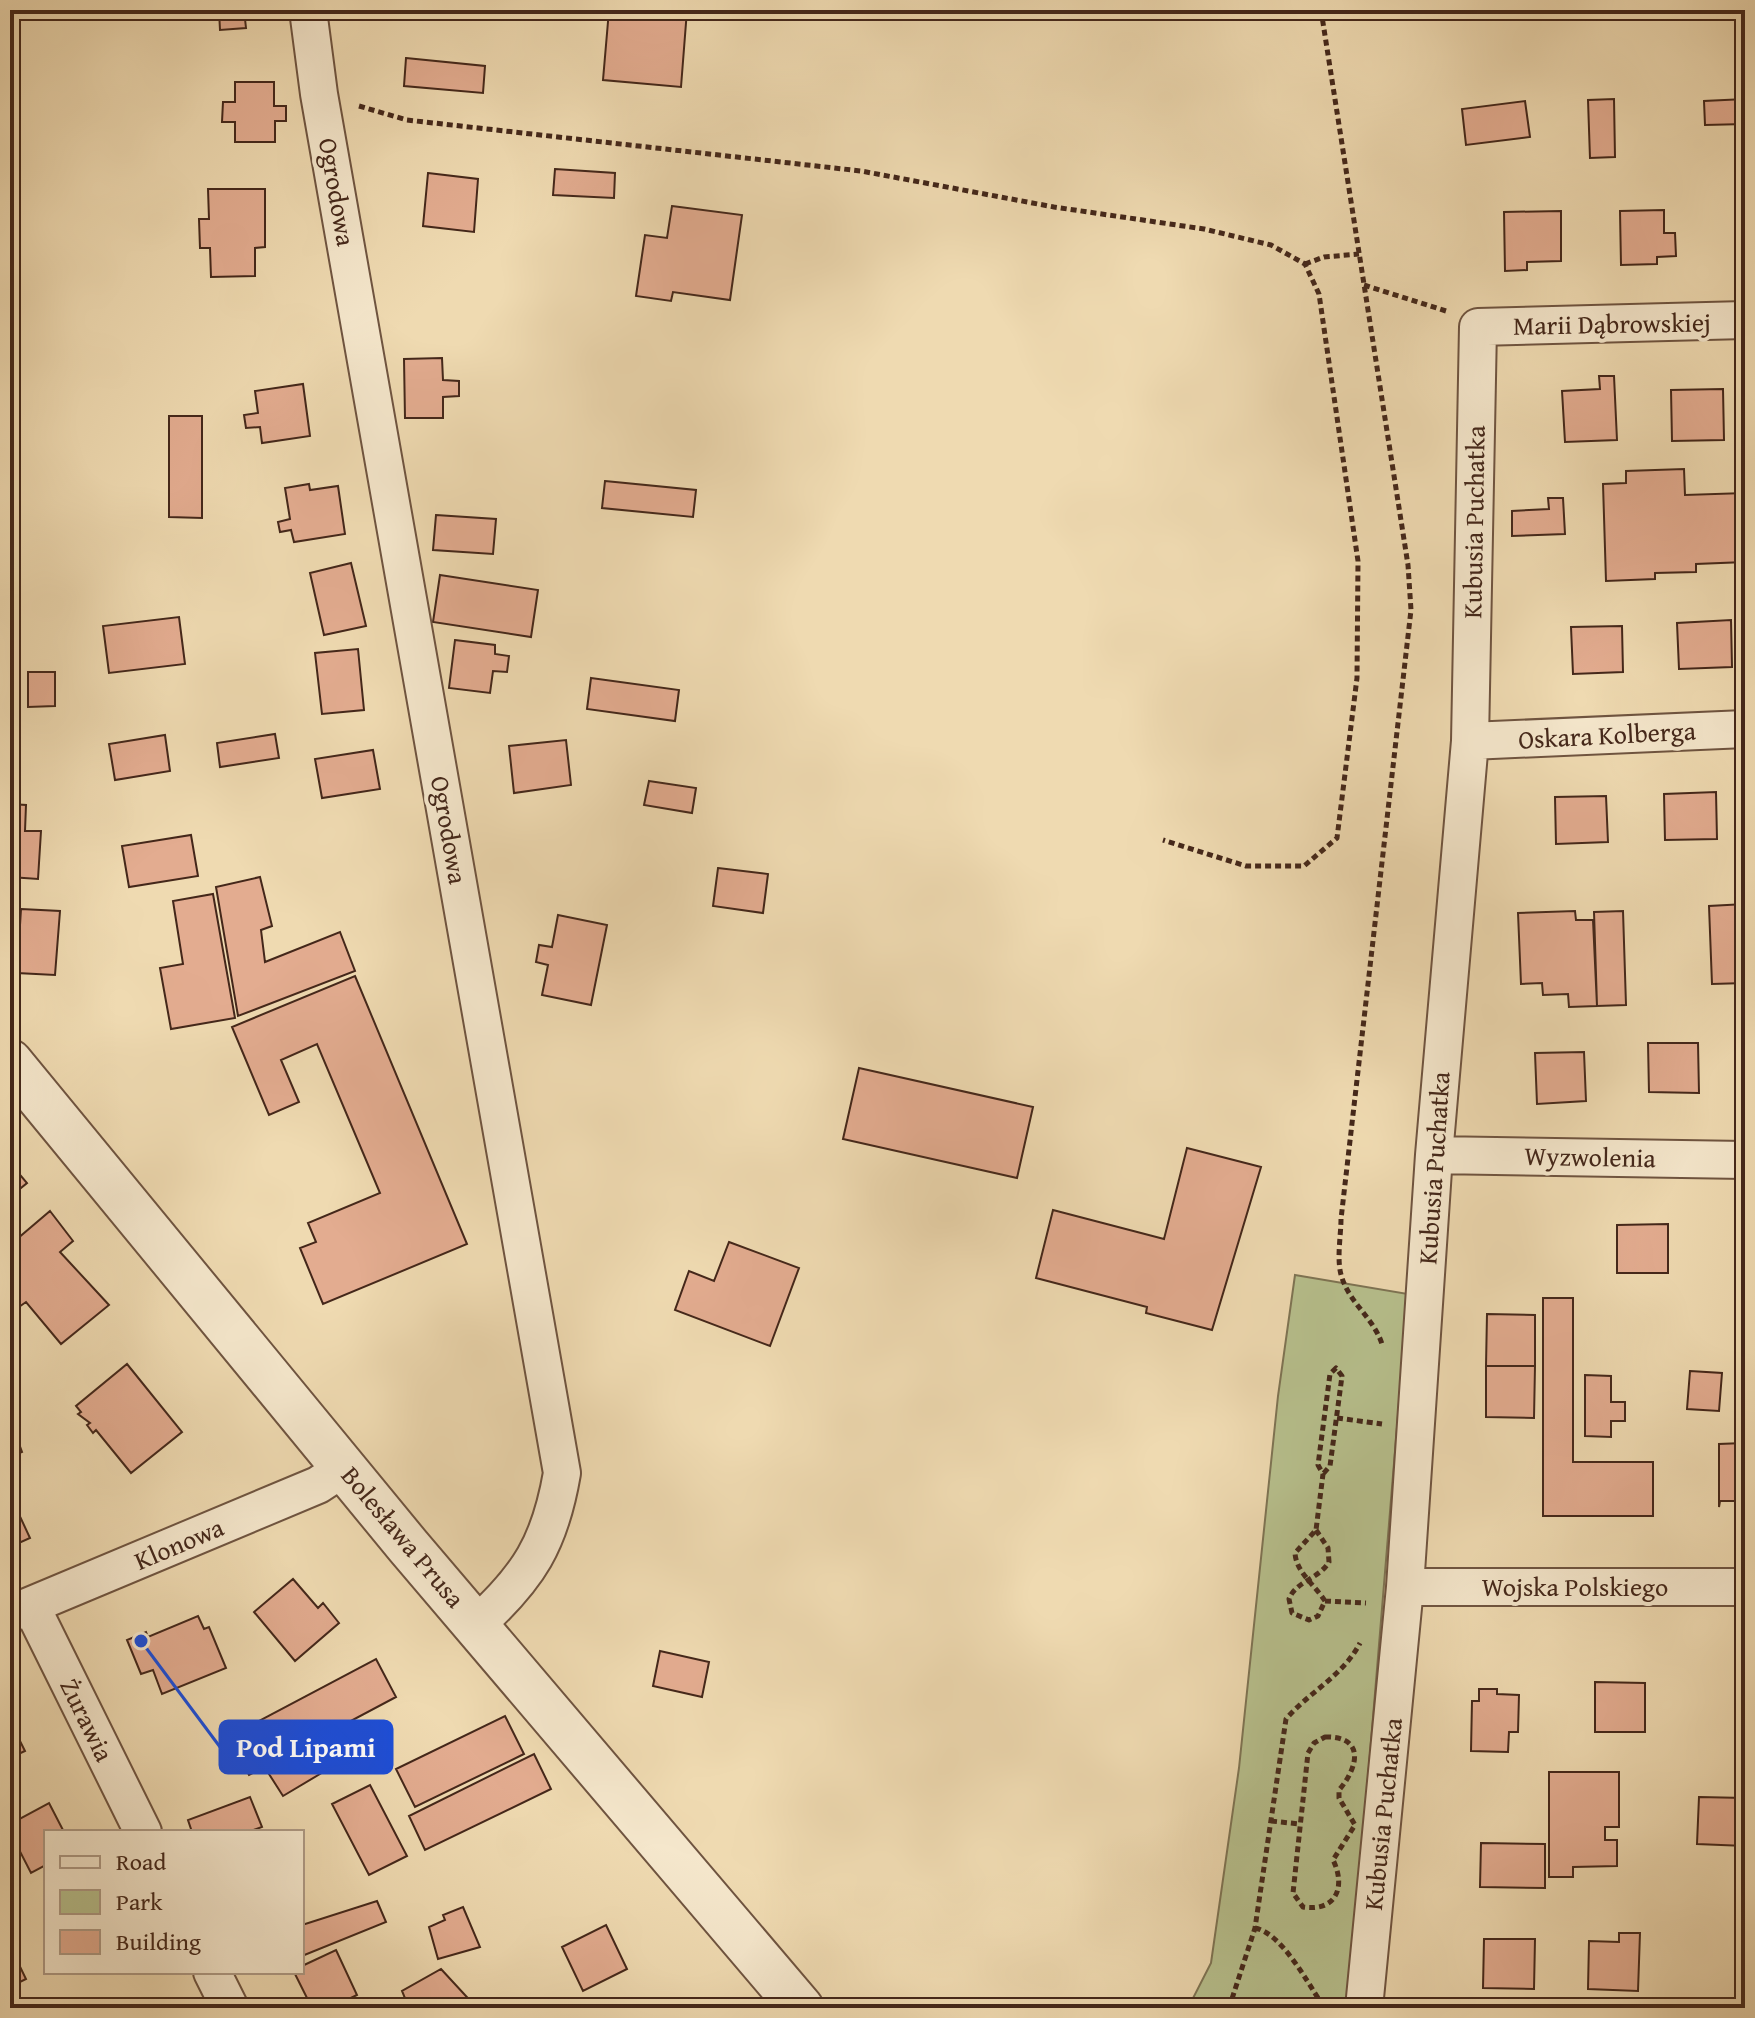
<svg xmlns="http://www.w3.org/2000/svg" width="1755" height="2018" font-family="'Gentium Book Plus',serif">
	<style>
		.green { fill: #b7c08d; stroke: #7e7454; stroke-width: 2 }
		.building { fill: #e3ac90; stroke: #44271a; stroke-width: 2 }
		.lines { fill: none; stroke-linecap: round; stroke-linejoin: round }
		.minor-casing { stroke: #6f5440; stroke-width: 40 }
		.tertiary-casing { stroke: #6f5440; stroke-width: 48 }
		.path { stroke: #44271a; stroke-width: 5; stroke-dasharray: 6 4; stroke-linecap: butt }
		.minor { stroke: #f5e7cc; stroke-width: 36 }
		.tertiary { stroke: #f5e7cc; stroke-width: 44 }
		.labels { text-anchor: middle; stroke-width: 8; stroke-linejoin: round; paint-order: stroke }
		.street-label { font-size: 26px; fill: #44271a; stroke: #f5e7cc }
		.leader { fill: none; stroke: #1d4ed8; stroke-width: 3 }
		.callout-dot { fill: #1d4ed8; stroke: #f5e7cc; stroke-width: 3 }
		.callout { fill: #1d4ed8; stroke: #1d4ed8; stroke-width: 3 }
		.callout-label { font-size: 28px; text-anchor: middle; font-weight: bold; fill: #fff }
	</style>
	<rect width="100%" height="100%" fill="#efdab1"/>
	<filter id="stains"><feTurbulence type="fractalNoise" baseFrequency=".0025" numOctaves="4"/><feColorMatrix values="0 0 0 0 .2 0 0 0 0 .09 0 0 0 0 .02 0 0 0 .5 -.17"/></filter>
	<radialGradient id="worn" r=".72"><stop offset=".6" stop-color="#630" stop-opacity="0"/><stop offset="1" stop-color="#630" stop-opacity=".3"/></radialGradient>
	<path class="green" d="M1295,1275l113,19 -59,714h-161l23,-45 28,-195 39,-372z"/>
	<path class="building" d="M219,10h25l2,18 -26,2z
		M609,10h78l-6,77 -78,-7z
		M406,58l79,8 -2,27 -79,-7z
		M235,82h39v24h12v15h-11v21h-40v-20h-13l1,-20h12z
		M1614,99l1,58 -25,1 -2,-58z
		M1745,99v25l-40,1 -1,-24z
		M1525,101l5,36 -64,8 -4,-36z
		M555,169l60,4 -1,25 -61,-3z
		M428,173l50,6 -4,53 -51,-6z
		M208,189h57v58l-10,1v28l-44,1 -1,-29h-10l-1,-29h10z
		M672,206l70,9 -12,85 -57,-8 -2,9 -35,-5 9,-61 22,3z
		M1664,210v23h11l1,23 -19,1v7l-36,1 -1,-54z
		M1561,211v50l-34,1v8l-22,1 -1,-59z
		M442,358l1,22 16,1v15l-16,1v21h-38l-1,-59z
		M1599,376h15l3,64 -52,2 -3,-51 38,-2z
		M303,384l7,52 -48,7 -2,-16 -14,1 -2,-13 14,-2 -3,-22z
		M1723,389l1,51 -52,1 -1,-51z
		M169,416h33v102l-33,-1z
		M1684,469l1,26 60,-2v69l-49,2v8l-41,1v6l-49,2 -3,-97 23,-1v-12z
		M605,481l91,9 -3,27 -91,-9z
		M309,484l1,6 28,-4 7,48 -51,8 -3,-12 -11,2 -2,-10 12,-3 -5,-31z
		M1548,498h15l2,36 -53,2v-25l37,-2z
		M436,515l60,4 -3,35 -60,-4z
		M351,563l15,63 -42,9 -14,-62z
		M440,575l98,15 -7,47 -98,-15z
		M179,617l6,47 -76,9 -6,-47z
		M1731,620l1,47 -53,2 -2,-46z
		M1622,626l1,46 -50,2 -2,-47z
		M455,640l40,5v9l14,2 -2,16 -14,-1 -3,22 -41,-5z
		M358,649l6,61 -42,4 -7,-61z
		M28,672h27v34l-27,1z
		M591,678l88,12 -4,31 -88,-12z
		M275,734l4,24 -59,9 -3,-24z
		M165,735l5,36 -55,9 -6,-36z
		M566,740l5,45 -57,8 -5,-47z
		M373,750l7,39 -58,9 -7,-39z
		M649,781l47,7 -4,25 -48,-8z
		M1716,792l1,47 -52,1 -1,-46z
		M1606,796l2,46 -52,2 -1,-47z
		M10,804l16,1 -1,26h16l-3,48 -28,-2z
		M191,835l7,41 -69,11 -7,-41z
		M718,868l50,6 -5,39 -50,-7z
		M260,877l12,49 -11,4 4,32 75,-30 15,39 -117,45 -22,-129z
		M213,894l22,124 -64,11 -11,-61 23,-4 -10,-63z
		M1745,904v79l-33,1 -3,-78z
		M21,909l39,2 -5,64 -38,-2z
		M1575,911l1,9h17l4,86 -28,1 -1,-13 -25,1 -1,-12 -21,1 -3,-71z
		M1623,911l3,94 -29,1 -3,-94z
		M558,915l49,10 -16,80 -49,-10 6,-30 -12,-3 3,-17 13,2z
		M355,976l112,268 -144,60 -23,-56 16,-6 -8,-19 72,-30 -63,-149 -36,16 18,42 -30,13 -37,-88z
		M1648,1043h50l1,50 -50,-1z
		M1584,1052l2,49 -49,3 -2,-51z
		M859,1068l174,39 -16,71 -174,-39z
		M1187,1148l74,19 -49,163 -66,-17 1,-6 -111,-29 17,-68 111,29z
		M10,1163l17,20 -17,14z
		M50,1211l23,30 -13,11 49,53 -48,39 -35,-42 -7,5 -9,-11v-51z
		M1668,1224v49h-51v-48z
		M729,1242l70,26 -29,78 -95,-36 14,-39 25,10z
		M1543,1298h30v164h80v54h-110z
		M1487,1314l48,1v51h-49z
		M127,1364l55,68 -51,41 -35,-43 -3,3 -6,-8 3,-2 -12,-9 3,-2 -5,-6z
		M1486,1366h49l-1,52 -48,-1z
		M1690,1371l32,2 -3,38 -32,-2z
		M1585,1375l26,1v26h14v19h-14v16l-26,-1z
		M10,1419l12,33 -12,5z
		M1744,1443h1v66l-2,-8h-23l-1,6v-63z
		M10,1495l20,43 -20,9z
		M293,1579l25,29 5,-5 16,20 -44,38 -41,-49z
		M198,1616l6,13 5,-2 17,41 -64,26 -9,-24 -12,4 -14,-34 19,-8 2,5z
		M660,1651l49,11 -7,35 -49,-11z
		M376,1659l20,38 -147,78 -20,-38z
		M1595,1682l50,1v49h-50z
		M1479,1689h18v5l22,1 -1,37h-9l-1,20 -37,-1 1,-50h7z
		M505,1716l19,38 -109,53 -19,-38z
		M10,1721l15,30 -15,7z
		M316,1745l14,23 -47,28 -14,-22z
		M534,1754l17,35 -126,61 -16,-34z
		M1549,1772h70v55h-14v13h12v26l-44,1v10h-24z
		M370,1785l37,71 -38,19 -37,-71z
		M250,1797l12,30 -14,5h-56l-4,-12z
		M1699,1797l46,1v48l-48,-2z
		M49,1803l15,29h-18v33l-15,8 -21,-41v-8z
		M1481,1843l64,1v44l-65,-1z
		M377,1901l9,21 -84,34v-31z
		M463,1907l17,40 -42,12 -9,-32 16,-7 -2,-5z
		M606,1925l21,44 -44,22 -21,-44z
		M1619,1933h21l-2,58 -50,-2 1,-48 30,1z
		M1484,1939h51l-1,50 -51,-1z
		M10,1946l16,33 -16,8z
		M336,1950l21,45 -27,13h-18l-18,-36h8v-6z
		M441,1969l36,39h-68l-7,-17z"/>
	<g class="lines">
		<defs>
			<path id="minor" d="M308,10l11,84 243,1379c-12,70 -33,104 -86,152
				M1470,741l275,-12
				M1434,1155l311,5
				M1405,1587h340
				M32,1608l111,224
				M10,1614l308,-129 26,-17
				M212,1972l18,36
				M1364,2008l41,-421 29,-432 36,-414 8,-414 267,-7"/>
			<path id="tertiary" d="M10,1062l398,484 393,462"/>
		</defs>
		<use href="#minor" class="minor-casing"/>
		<use href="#tertiary" class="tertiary-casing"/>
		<path class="path" d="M1321,10l87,555 3,45 -70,609c0,17 -5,42 1,59 8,25 32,41 40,66
			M359,106l48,14 454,51 193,36 150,22 67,16 34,19 14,30 39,267 -1,117 -20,160 -33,28h-58l-83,-26
			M1305,264l19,-7 35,-3
			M1364,285l82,26
			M1337,1418l45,6
			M1316,1530l12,18 1,14c-10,17 -33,19 -40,37l3,14 17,7 9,-4 7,-15c-10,-16 -29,-29 -30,-48l21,-23 7,-56 -5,-9 12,-91 6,-6 6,8 -12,90 -7,8
			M1325,1601l41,2
			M1325,1737c41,-1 33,31 14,53v8l16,27 -22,35c13,26 4,52 -30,47l-10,-14 15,-140 6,-10z
			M1271,1821l29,3
			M1255,1928c26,5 51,52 65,73v7
			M1229,2008l26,-80 31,-209c23,-27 57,-43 74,-76"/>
		<use href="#minor" class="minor"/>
		<use href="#tertiary" class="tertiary"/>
	</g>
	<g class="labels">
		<g class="street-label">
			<text transform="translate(337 192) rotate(80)" y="9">Ogrodowa</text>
			<text transform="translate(1612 324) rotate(-1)" y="9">Marii Dąbrowskiej</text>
			<text transform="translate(1474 522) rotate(-89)" y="9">Kubusia Puchatka</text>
			<text transform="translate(1607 735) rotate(-3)" y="9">Oskara Kolberga</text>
			<text transform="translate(449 830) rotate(80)" y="9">Ogrodowa</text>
			<text transform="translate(1590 1157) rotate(1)" y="9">Wyzwolenia</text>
			<text transform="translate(1434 1168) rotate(-86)" y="9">Kubusia Puchatka</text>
			<text transform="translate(403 1537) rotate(50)" y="9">Bolesława Prusa</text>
			<text transform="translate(179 1544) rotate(-23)" y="9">Klonowa</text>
			<text x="1575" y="1596">Wojska Polskiego</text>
			<text transform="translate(87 1720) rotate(64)" y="9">Żurawia</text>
			<text transform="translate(1383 1814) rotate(-84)" y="9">Kubusia Puchatka</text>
		</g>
	</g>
	<path class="leader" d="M141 1641L220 1747"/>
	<circle class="callout-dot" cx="141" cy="1641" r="8"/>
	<rect class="callout" x="220" y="1721" width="172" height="52" rx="8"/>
	<g class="callout-label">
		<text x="306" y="1757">Pod Lipami</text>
	</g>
	<rect width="1755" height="2018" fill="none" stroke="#efdab1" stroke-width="40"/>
	<rect x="12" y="12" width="1731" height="1994" fill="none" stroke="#44271a" stroke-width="4"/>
	<rect x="20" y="20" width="1715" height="1978" fill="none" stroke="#44271a" stroke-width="2"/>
	<rect x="44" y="1830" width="260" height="144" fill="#f5e7cc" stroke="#ae9a85" stroke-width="2"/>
	<rect x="60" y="1856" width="40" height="12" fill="#f5e7cc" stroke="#ae9a85" stroke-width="2"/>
	<text x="116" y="1870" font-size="24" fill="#44271a">Road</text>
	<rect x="60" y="1890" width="40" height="24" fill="#b7c08d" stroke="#ae9a85" stroke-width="2"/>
	<text x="116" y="1910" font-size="24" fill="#44271a">Park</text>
	<rect x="60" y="1930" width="40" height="24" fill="#e3ac90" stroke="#ae9a85" stroke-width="2"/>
	<text x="116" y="1950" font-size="24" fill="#44271a">Building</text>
	<rect width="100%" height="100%" filter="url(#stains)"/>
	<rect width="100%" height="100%" fill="url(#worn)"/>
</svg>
